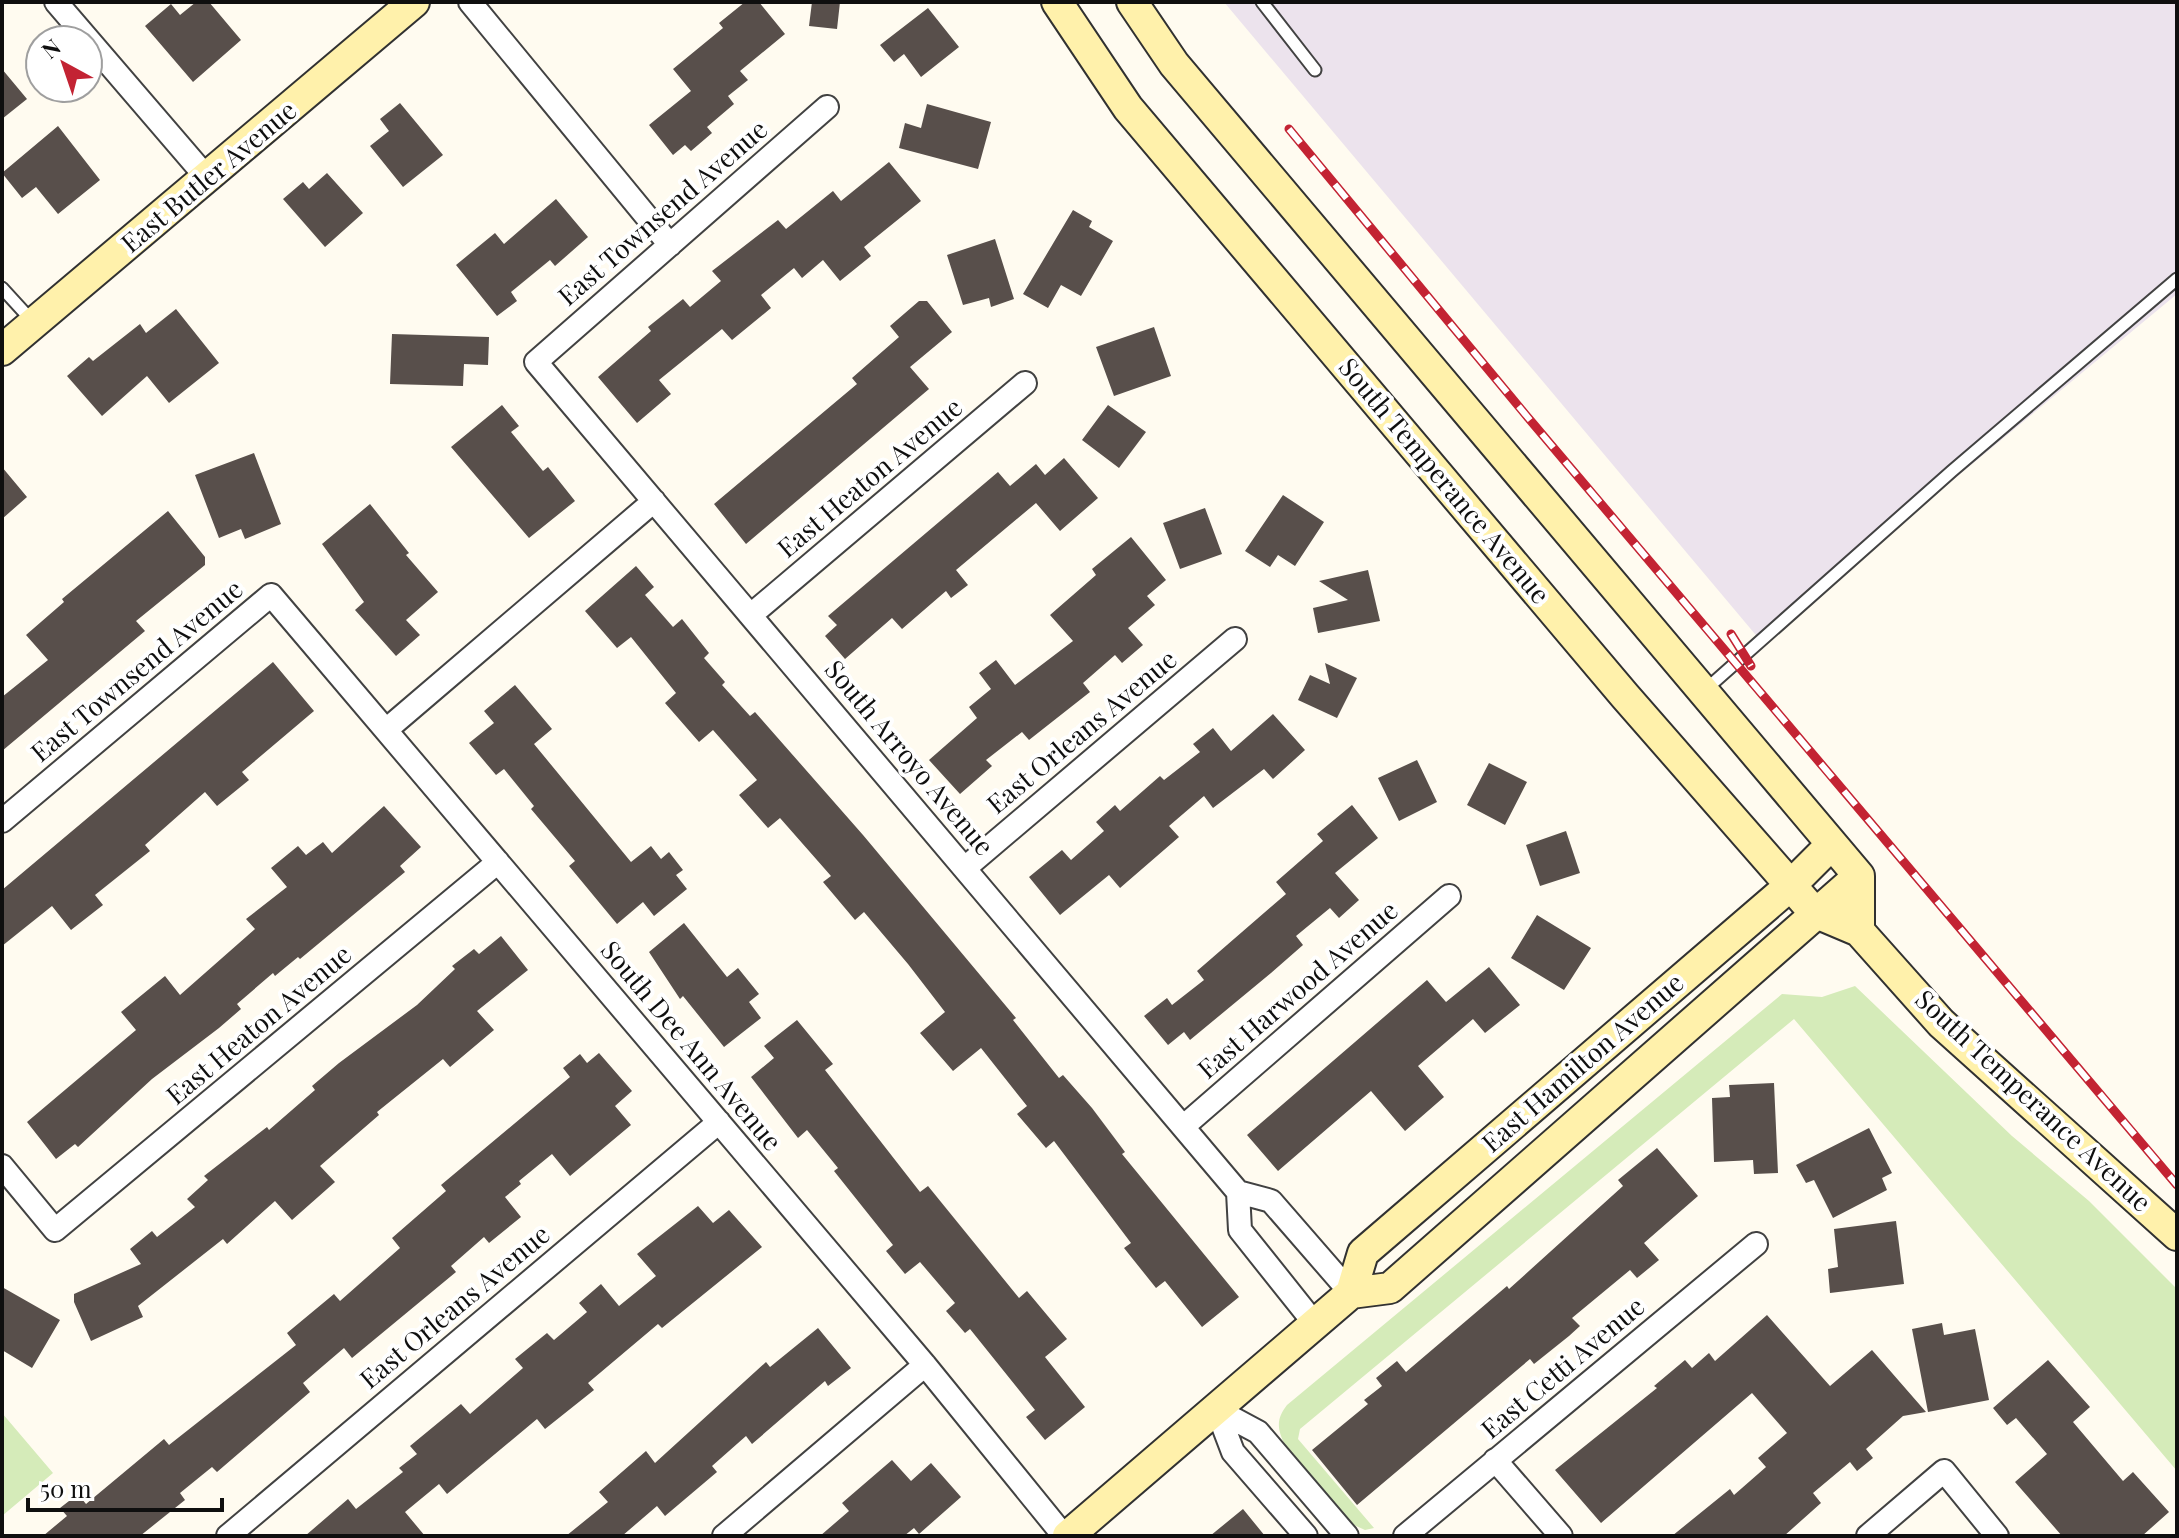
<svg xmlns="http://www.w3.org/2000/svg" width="2179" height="1538" font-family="'Playfair Display',serif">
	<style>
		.industrial { fill: #ece3ed }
		.green { fill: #d5ebb9 }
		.building { fill: #584f4b }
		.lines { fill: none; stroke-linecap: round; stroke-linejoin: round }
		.lane-casing { stroke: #424242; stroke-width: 15 }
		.street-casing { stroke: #424242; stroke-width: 26 }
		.secondary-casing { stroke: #313131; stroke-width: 34 }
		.lane { stroke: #fff; stroke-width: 11 }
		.street { stroke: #fff; stroke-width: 22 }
		.secondary { stroke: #fff1ab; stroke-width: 30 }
		.rail-casing { stroke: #c32333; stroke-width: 9 }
		.rail { stroke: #fff; stroke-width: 6; stroke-dasharray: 18; stroke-linecap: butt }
		.labels { text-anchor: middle; stroke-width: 8; stroke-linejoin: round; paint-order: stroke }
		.street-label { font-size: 26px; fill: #0f0f0f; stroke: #fff }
	</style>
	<rect width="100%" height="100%" fill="#fffbf0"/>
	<path class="industrial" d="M1224,2h953v292l-417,346z"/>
	<path class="green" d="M1855,986l157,150 77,65 88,88v182l-383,-452 -494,410 -2,10 76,89 -9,2 -11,-5 -69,-80c-8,-16 -9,-26 2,-40l495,-411 40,3z
		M2,1413l51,60 -51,43z"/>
	<path class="building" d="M196,2h13l32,38 -48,42 -48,-56 26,-22 9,11z
		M745,2h14l26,32 -45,37 8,9 -20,16 6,8 -27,23 5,6 -21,18 -6,-6 -12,10 -24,-30 42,-34 -18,-22 50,-41 -4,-5z
		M812,2h28l-3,27 -28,-3z
		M928,8l31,39 -38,30 -17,-23 -10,8 -14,-17z
		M2,69l25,30 -25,20z
		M400,103l43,52 -40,32 -33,-41 19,-15 -9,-12z
		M927,104l64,18 -13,47 -79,-21 6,-25 16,5z
		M58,126l42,54 -42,34 -22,-27 -14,11 -20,-25z
		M889,162l32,39 -57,46 7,9 -31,25 -17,-21 -21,18 -8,-10 -33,27 10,13 -39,32 -10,-11 -63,51 12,14 -34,29 -39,-46 53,-46 -3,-4 35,-28 7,8 31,-26 -9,-10 66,-51 8,9 47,-38 8,10z
		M327,173l36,40 -38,34 -42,-48 20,-17 6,7z
		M556,199l32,38 -33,29 -5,-6 -39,32 6,9 -20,15 -41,-51 39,-32 9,11z
		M1073,210l19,11 -3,6 24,14 -32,55 -20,-11 -13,23 -25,-14z
		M995,239l19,60 -23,8 -2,-9 -26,7 -16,-50z
		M919,301h8l25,31 -42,35 19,22 -183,155 -32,-40 143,-120 -5,-6 47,-41 -9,-11z
		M176,309l43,54 -50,40 -22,-27 -45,40 -35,-40 22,-19 4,4 47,-37 6,9z
		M1154,327l17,49 -57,20 -18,-49z
		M392,334l97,3 -1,28 -24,-1 -1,22 -73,-2z
		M502,405l17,21 -8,6 32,39 5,-4 27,34 -46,37 -78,-91z
		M1108,405l38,27 -27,36 -37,-28z
		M254,453l27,71 -36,15 -4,-10 -22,9 -24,-63z
		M1064,458l34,40 -38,33 -24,-28 -80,67 12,15 -17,13 -5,-7 -44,38 -10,-11 -47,41 -20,-23 12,-11 -9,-9 170,-144 12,14 26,-22 9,11z
		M2,467l25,30 -25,22z
		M1283,495l41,27 -29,44 -17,-11 -8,12 -25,-16z
		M370,504l39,49 -3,2 32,37 -32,28 14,15 -24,21 -41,-46 9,-8 -42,-58z
		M1205,508l17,46 -42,15 -17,-46z
		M168,511l37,46v8l-69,56 9,10 -143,120v-54l46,-37 -22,-25 38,-33 -2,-3z
		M1131,537l35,43 -19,16 8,9 -27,23 15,17 -21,18 -7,-8 -32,28 7,9 -61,48 -7,-8 -36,28 6,6 -32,28 -31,-34 48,-42 -8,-11 22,-18 -12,-16 17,-13 19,25 58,-44 -23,-26 46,-40 -4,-6z
		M636,566l18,21 -9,8 28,32 9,-8 27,34 -5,5 21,24 -3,3 28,31 5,-4 108,123 153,183 -3,2 46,58 4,-3 29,33 33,44 -3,2 117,143 -37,30 -37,-46 -9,7 -32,-40 7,-5 -77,-102 -8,7 -29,-34 10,-8 -46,-58 -28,23 -33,-38 25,-21 -37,-48 -44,-52 -9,8 -32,-38 8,-6 -51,-58 -12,10 -29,-33 18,-15 -44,-50 -14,12 -34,-39 11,-10 -45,-56 -14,11 -32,-37z
		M1368,570l12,51 -62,12 -5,-25 35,-8 -29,-19z
		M273,662l41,49 -72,61 7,8 -32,26 -12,-14 -60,53 5,6 -55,44 8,10 -32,25 -19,-24 -50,40v-56z
		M1325,663l32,15 -20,40 -39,-18 12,-25 20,9z
		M515,685l37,44 -18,15 97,118 20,-16 10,13 8,-7 14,18 -7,5 11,14 -33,27 -11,-14 -26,22 -48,-58 6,-5 -44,-52 3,-3 -30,-37 -8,6 -27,-32 25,-20 -10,-12z
		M1273,714l32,36 -32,29 -9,-10 -51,39 -9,-12 -35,30 10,11 -59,51 -11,-13 -49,40 -31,-38 33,-27 9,10 33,-29 -8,-9 19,-17 5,6 40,-35 4,4 36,-28 -7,-8 20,-16 18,23z
		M1417,760l20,42 -38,19 -21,-43z
		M1489,763l38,19 -22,43 -38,-20z
		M1352,805l26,33 -43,35 24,27 -20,18 -9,-10 -34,28 7,9 -32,28 -81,67 -6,-8 -16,13 -24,-29 23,-18 5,7 32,-25 -7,-9 89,-77 -10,-12 47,-41 -6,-7z
		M384,806l37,41 -21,19 5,6 -105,87 -2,-2 -23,19 -2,-3 -36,31 4,5 -22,19 -67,51 -74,68 -3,-3 -19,15 -29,-37 109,-92 -15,-18 44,-36 15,19 75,-66 -9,-10 41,-32 -16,-19 27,-22 8,9 17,-13 9,11z
		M1566,831l14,42 -40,13 -14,-41z
		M1537,915l54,33 -27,42 -53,-32z
		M684,923l43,54 11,-9 21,26 -10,8 12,16 -37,29 -41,-51 -3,3 -31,-47z
		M501,936l27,34 -51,41 17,19 -44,37 -7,-8 -66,53 2,3 -59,51 15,16 -43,38 -17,-19 -48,43 -4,-5 -85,67 5,11 -52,24 -17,-39v-8l67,-30 -11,-15 22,-18 5,6 38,-30 -8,-8 21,-19 -4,-4 63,-49 2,3 46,-40 -3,-4 27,-23 78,-58 38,-36 -3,-3 22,-17 5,5z
		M1489,967l31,38 -35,28 -12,-14 -55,47 26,31 -39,34 -34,-40 -93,80 -31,-36 180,-155 19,22z
		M797,1020l36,44 -8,6 95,122 8,-6 91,112 8,-7 40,48 -22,18 40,50 -40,33 -19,-23 9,-7 -65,-81 -5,4 -19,-22 9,-8 -35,-41 -15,12 -19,-23 7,-6 -59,-74 4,-3 -31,-38 -9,8 -47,-61 23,-19 -10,-12z
		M599,1053l33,38 -17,15 16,19 -61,51 -18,-22 -33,27 2,3 -16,13 16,20 -32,26 -5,-6 -33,29 5,6 -104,86 -8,-10 -41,35 7,9 -93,80 -5,-5 -32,26 5,7 -45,36h-97l24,-20 -7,-8 18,-14 8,10 78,-65 5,6 127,-100 -9,-12 47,-39 6,7 60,-53 -8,-10 54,-47 -5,-6 129,-108 -7,-9 17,-14 7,9z
		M1774,1083l4,90 -24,1 -1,-14 -39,2 -2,-64 18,-1 -1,-12z
		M1869,1128l23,45 -10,5 5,12 -54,28 -19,-38 -8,3 -10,-18z
		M1657,1148l41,48 -54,47 15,17 -22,18 -7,-8 -58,48 8,8 -11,10 -35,28 -4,-5 -173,146 -45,-55 56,-46 -4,-4 18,-14 -6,-8 21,-17 9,11 101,-86 2,3 114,-103 -5,-6z
		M698,1206l15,17 16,-13 33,37 -100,81 -4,-4 -70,59 6,7 -49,39 -8,-10 -90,75 -8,-10 -34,28 20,24h-120l43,-37 8,10 47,-37 -4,-4 18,-14 -7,-8 51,-42 9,10 53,-46 -8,-9 32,-26 7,7 33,-28 -8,-9 22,-19 18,22 37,-30 -19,-22z
		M1896,1221l8,63 -74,9 -2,-24 10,-2 -4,-38z
		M2,1287l58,33 -28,48 -30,-18z
		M1767,1315l63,71 42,-36 54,62 -23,4 -37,33 7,9 -16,13 -7,-9 -37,31 8,10 -37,33h-112l58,-47 4,6 32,-28 -8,-9 29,-25 -35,-40 -151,130 -46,-53 102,-82 -3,-2 31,-26 7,8 17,-15 6,8z
		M1942,1323l2,12 31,-6 14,71 -61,12 -16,-83z
		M818,1328l33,40 -23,18 -3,-5 -73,63 -6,-8 -34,30 5,6 -52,44 -8,-10 -35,30h-56l42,-34 -9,-10 47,-41 9,12 111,-101 4,5z
		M2048,1360l42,47 -17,15 50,59 10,-9 36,40 -27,24h-80l-47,-54 32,-28 -31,-36 -9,7 -14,-17z
		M892,1460l19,21 20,-18 30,34 -42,37 -5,-6 -10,8h-84l29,-25 -7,-8z
		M1243,1509l22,27h-55z"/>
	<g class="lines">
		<defs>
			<path id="lane" d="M1262,2l53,68
				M2,288l32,35
				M1704,691l248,-220 225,-192"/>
			<path id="street" d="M56,2l152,177
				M470,2l200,243
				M827,107l-291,255 702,830 33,9 80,92
				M751,615l274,-232
				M386,730l268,-229
				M2,821l269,-226 654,770 139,171
				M965,868l270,-229
				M1184,1126l265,-230
				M2,1166l53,64 443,-368
				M1238,1192l2,38 75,94
				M1217,1410l41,22 89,104
				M1217,1410l16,42 73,84
				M1495,1460l66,76
				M228,1536l491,-414
				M724,1536l201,-171
				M1405,1536l351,-292
				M1868,1536l76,-65 53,65"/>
			<path id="secondary" d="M1057,2l71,106 497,588 189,216 45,19 82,92 236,212
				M1132,2l42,62 685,812v55
				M2,350l412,-348
				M1351,1293l39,-5 469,-412
				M1068,1536l283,-243 12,-40 428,-368 41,-41"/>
		</defs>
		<use href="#lane" class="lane-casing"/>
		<use href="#street" class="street-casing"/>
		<use href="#secondary" class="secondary-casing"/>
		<use href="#lane" class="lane"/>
		<use href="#street" class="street"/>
		<use href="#secondary" class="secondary"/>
		<defs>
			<path id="rail" d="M1289,129l236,285 652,771
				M1731,634l20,32"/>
		</defs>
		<use href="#rail" class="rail-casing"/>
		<use href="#rail" class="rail"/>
	</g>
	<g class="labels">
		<g class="street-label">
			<text transform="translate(209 177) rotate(-40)" y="9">East Butler Avenue</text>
			<text transform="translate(663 213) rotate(-41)" y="9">East Townsend Avenue</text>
			<text transform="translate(870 478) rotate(-40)" y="9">East Heaton Avenue</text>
			<text transform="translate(1444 481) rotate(50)" y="9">South Temperance Avenue</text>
			<text transform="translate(137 671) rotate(-40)" y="9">East Townsend Avenue</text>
			<text transform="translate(1082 732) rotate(-40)" y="9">East Orleans Avenue</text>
			<text transform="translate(909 758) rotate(50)" y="9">South Arroyo Avenue</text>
			<text transform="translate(1298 990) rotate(-41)" y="9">East Harwood Avenue</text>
			<text transform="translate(259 1025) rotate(-40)" y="9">East Heaton Avenue</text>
			<text transform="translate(691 1046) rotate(50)" y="9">South Dee Ann Avenue</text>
			<text transform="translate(1583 1063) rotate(-41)" y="9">East Hamilton Avenue</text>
			<text transform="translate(2033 1101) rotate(43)" y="9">South Temperance Avenue</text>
			<text transform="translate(455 1307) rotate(-40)" y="9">East Orleans Avenue</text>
			<text transform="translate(1563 1368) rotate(-40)" y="9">East Cetti Avenue</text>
		</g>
	</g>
	<rect width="2179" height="1538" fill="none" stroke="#0f0f0f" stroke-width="8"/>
	<g transform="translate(64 64) rotate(320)"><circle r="38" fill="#ffffff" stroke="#9f9f9f" stroke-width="2"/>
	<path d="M0-6L14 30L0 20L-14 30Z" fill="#c32333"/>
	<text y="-12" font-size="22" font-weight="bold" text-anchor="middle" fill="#0f0f0f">N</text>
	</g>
	<path d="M28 1498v12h194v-12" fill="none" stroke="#0f0f0f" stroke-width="4"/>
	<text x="40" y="1498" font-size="24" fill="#0f0f0f" stroke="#ffffff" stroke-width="6" paint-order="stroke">50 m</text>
</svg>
